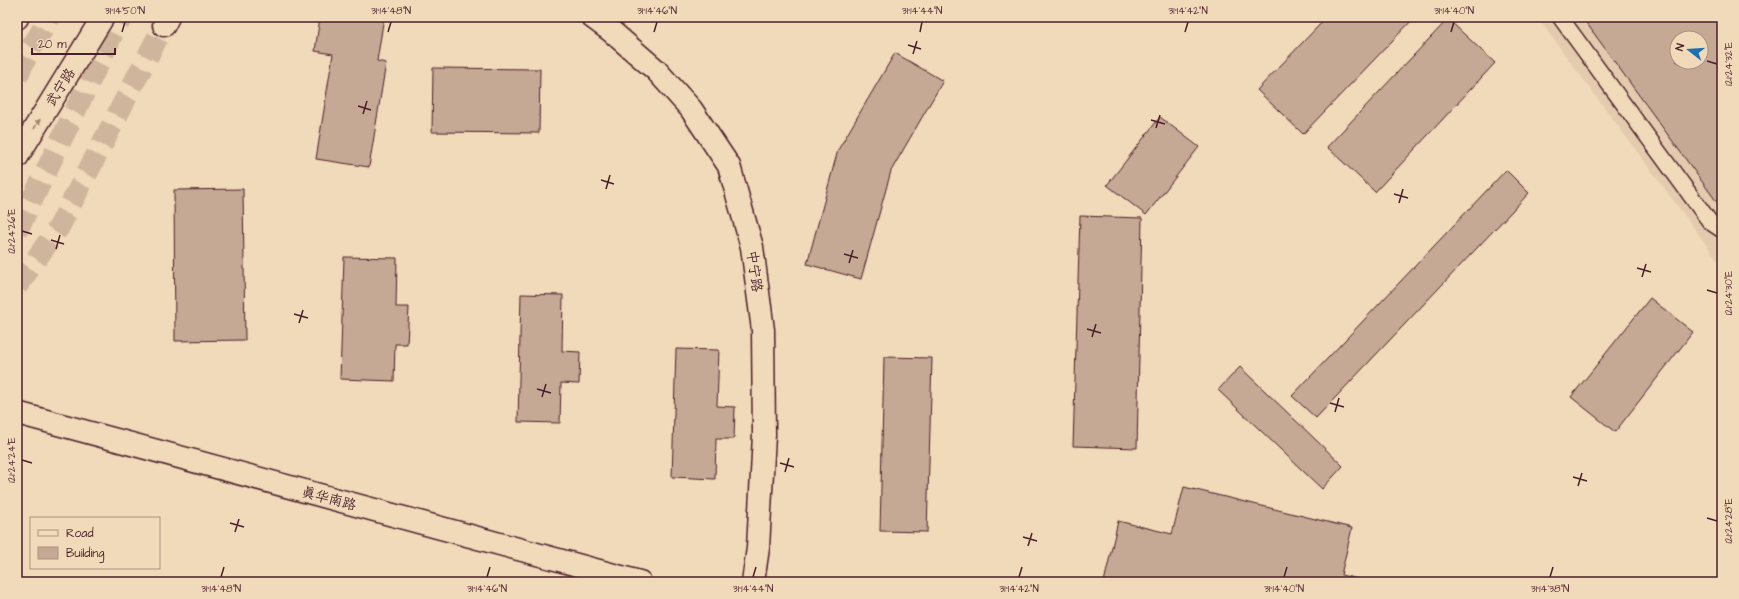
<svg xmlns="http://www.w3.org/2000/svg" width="1739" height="599" font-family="'Architects Daughter','LXGW WenKai TC',sans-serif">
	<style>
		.built { fill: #e4cbae; fill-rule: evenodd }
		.building { fill: #c5a994; stroke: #4a1f2b; fill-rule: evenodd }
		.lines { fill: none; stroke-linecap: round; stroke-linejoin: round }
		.trunk-tunnel { stroke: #d0b59d; stroke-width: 22; stroke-dasharray: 22 11; stroke-linecap: butt }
		.service-casing { stroke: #4a1f2b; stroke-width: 18 }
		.minor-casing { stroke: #4a1f2b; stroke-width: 25 }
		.secondary-casing { stroke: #4a1f2b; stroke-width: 25 }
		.primary-casing { stroke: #4a1f2b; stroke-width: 25 }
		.trunk-casing { stroke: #4a1f2b; stroke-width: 25 }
		.service { stroke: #f1dab9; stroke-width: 15 }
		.minor { stroke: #f1dab9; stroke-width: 22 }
		.secondary { stroke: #f1dab9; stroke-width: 22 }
		.primary { stroke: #f1dab9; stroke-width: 22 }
		.trunk { stroke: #f1dab9; stroke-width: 22 }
		.oneway { fill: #9e7c72 }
		.ticks { fill: none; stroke: #4a1f2b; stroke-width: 1.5 }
		.labels { text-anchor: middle; stroke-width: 4; stroke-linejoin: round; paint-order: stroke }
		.street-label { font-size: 14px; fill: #4a1f2b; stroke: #f1dab9 }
		.neatline { fill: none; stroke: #4a1f2b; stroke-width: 1.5 }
		.ticks-label { font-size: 10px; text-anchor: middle; fill: #4a1f2b }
	</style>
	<rect width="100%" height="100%" fill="#f1dab9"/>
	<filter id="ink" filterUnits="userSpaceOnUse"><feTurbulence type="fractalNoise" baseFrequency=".025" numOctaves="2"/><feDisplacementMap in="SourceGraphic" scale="8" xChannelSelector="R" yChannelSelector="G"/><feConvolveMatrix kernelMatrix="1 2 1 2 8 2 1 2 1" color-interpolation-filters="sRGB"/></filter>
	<g filter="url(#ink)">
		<path class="built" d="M1537,17h185v249zM1677,38h24v24h-24z"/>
		<path class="building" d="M320,17h64l-7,44 9,2 -17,104 -53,-8 17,-105 -18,-3z
			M1327,17h88l-112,117 -46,-44z
			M1582,17h140v192zM1677,38h24v24h-24z
			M1448,19l47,44 -120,129 -48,-45z
			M895,53l48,28 -52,90 -30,108 -54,-15 31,-114z
			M433,68l107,1 -1,64 -107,-1z
			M1160,117l39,30 -53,68 -39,-30z
			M1506,170l23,23 -213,225 -24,-22z
			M243,189l2,151 -70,1 -1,-151z
			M1080,216l62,2 -5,230 -64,-2z
			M344,257l53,1 -1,49h13l-2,37h-12l-1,37 -54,-2z
			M521,294l42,1 -1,56 18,1 -1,32 -18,-1 -1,40 -42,-1z
			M1650,298l43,34 -78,100 -44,-35z
			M676,349l43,1 -2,56 18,1 -1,32h-18l-1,40 -43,-2z
			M884,357l48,1 -5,174 -47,-1z
			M1240,367l103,99 -21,23 -104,-99z
			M1184,487l168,41 -11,47 31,7h-268l14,-61 54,13z"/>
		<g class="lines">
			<path class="trunk-tunnel" d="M17,77l10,-22 23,-38
				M17,231l96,-198 9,-16
				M17,286l42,-59 105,-202"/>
			<defs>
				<path id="service" d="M1560,17l150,205 12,8"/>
				<path id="minor" d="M592,17l19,14 45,39 35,39 38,57 23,81 11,83 1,105 -6,113 -5,34"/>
				<path id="secondary" d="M17,413l623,169"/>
				<path id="primary" d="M17,18v-1
					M17,157l86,-140"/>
				<path id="trunk" d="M164,25l4,-8"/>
			</defs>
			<use href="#service" class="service-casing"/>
			<use href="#minor" class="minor-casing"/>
			<use href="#secondary" class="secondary-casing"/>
			<use href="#primary" class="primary-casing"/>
			<use href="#trunk" class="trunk-casing"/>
			<use href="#service" class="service"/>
			<use href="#minor" class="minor"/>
			<use href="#secondary" class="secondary"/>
			<use href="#primary" class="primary"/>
			<use href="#trunk" class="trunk"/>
		</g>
		<defs><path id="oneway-solid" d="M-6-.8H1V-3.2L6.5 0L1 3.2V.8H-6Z"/></defs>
		<use class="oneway" href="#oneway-solid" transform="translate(37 124) rotate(-58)"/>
	</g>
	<path class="ticks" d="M122,32l3,-10M388,32l3,-10M654,32l3,-10M920,32l2,-10M1185,32l3,-10M1451,32l3,-10M908,45l13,4M913,54l4,-13M1707,61l10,3M358,106l13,4M363,114l4,-13M1151,120l14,4M1156,128l4,-13M601,180l13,4M606,189l4,-14M1394,194l14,4M1399,203l4,-14M22,231l10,3M51,240l13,4M56,249l4,-14M844,254l14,4M849,263l4,-13M1637,268l14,4M1642,277l4,-13M1707,290l10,3M294,314l14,4M299,323l4,-13M1087,329l14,4M1092,337l4,-13M537,389l14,4M542,397l4,-13M1330,403l14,4M1335,412l4,-14M22,460l10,3M780,463l14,4M785,472l4,-14M1573,477l14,4M1578,486l4,-13M1707,518l10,3M230,523l14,4M235,532l4,-13M1023,537l14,4M1028,546l4,-13M221,577l3,-10M487,577l3,-10M753,577l3,-10M1019,577l3,-10M1284,577l3,-10M1550,577l3,-10"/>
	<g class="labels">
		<g class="street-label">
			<text transform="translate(60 87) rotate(-58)" y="5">武宁路</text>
			<text transform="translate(755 271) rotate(82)" y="5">中宁路</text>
			<text transform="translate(329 498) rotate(15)" y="5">真华南路</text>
		</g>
	</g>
	<rect width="1739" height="599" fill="none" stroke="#f1dab9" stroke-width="44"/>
	<rect x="30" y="517" width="130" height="52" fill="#f1dab9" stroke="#ae8f80"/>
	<rect x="38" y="530" width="20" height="6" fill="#f1dab9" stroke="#ae8f80"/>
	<text x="66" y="537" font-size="12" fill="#4a1f2b">Road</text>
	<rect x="38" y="547" width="20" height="12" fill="#c5a994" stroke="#ae8f80"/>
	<text x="66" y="557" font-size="12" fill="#4a1f2b">Building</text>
	<g transform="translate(1689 50) rotate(287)"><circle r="19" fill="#f1dab9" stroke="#ae8f80"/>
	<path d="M0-3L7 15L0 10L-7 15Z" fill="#1f6fb2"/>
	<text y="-6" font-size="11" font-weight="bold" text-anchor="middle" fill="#4a1f2b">N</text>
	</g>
	<path d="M32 48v6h83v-6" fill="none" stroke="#4a1f2b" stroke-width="2"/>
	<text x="38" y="48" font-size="12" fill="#4a1f2b" stroke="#f1dab9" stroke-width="3" paint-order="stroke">20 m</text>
	<rect x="22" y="22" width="1695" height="555" class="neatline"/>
	<g class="ticks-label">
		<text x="125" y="14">31°14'50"N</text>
		<text x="391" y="14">31°14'48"N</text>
		<text x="657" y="14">31°14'46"N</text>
		<text x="922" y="14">31°14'44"N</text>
		<text x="1188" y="14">31°14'42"N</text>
		<text x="1454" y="14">31°14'40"N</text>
		<text transform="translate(1728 64) rotate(-90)" y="4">121°24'32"E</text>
		<text transform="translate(11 231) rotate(-90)" y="4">121°24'26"E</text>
		<text transform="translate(1728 293) rotate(-90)" y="4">121°24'30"E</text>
		<text transform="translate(11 460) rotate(-90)" y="4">121°24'24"E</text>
		<text transform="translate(1728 521) rotate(-90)" y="4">121°24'28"E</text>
		<text x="221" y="592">31°14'48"N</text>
		<text x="487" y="592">31°14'46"N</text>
		<text x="753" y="592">31°14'44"N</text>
		<text x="1019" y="592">31°14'42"N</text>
		<text x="1284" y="592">31°14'40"N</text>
		<text x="1550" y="592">31°14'38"N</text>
	</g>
</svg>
